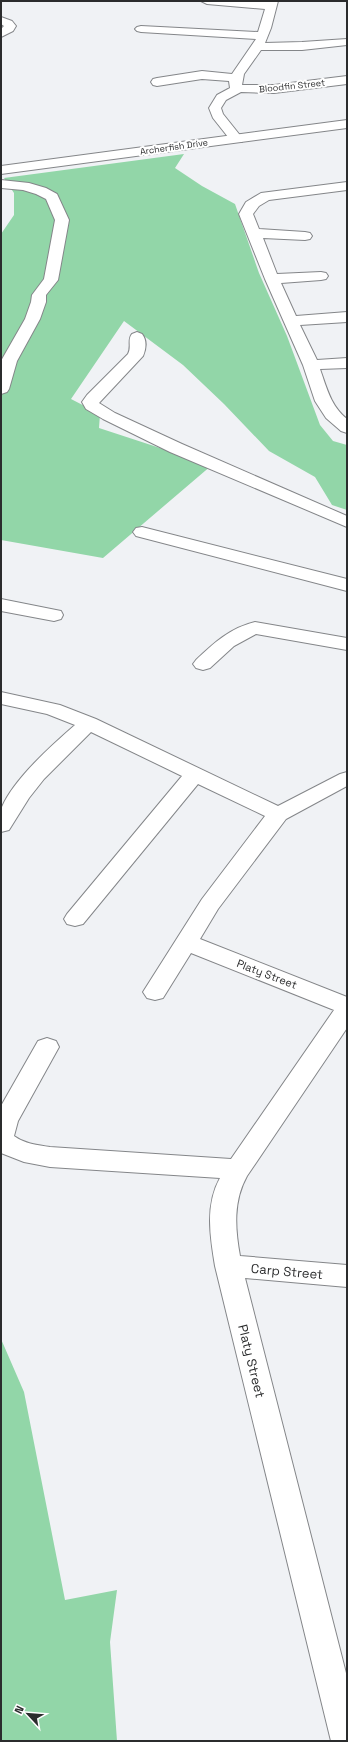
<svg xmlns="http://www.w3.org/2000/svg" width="348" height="1742" viewBox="0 0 348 1742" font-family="'Space Grotesk',sans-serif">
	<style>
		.green { fill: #92d6a8 }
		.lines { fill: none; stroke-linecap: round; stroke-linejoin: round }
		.street-casing { stroke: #848689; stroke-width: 2 }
		.secondary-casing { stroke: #848689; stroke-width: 2 }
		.street { fill: #fff; fill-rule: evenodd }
		.secondary { fill: #fff; fill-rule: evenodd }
		.labels { text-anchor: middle; stroke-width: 4; stroke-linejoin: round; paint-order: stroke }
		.far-street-label { font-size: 9px; fill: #2b2c2d; stroke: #fff }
		.street-label { font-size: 11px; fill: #2b2c2d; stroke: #fff }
		.near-street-label { font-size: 13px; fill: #2b2c2d; stroke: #fff }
	</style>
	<rect width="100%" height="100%" fill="#f0f2f5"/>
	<path class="green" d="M184,154L175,168L202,186L235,204L259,273L287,336L320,425L333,441L347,445V510L332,505L315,477L269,451L224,404L183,365L124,321L71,399L100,414L99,428L212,465L103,558L1,540V234L14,215V193L4,178Z
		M1,1339L24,1392L65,1600L117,1590L110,1642L117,1741H1Z"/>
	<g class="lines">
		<defs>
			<path id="street" d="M201,1L266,2V1H278L271,28L265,43L302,42L347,39V45L302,50H261L244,74L242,85H274L347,76V84L274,93L241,92L226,100L221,108L223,114L243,139L242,142H232L213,118L209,108L217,95L230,88L229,81L202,79L157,86L153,85L151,82L153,79L157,78L202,71L232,74L256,39L141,32L137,31L135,29L137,27L141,26L258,32L265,9L207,4Z
				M1,17L12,21L16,26L13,31L1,37V29L4,26L1,24Z
				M1,180L29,183L46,188L57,194L69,220L58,280L46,295V302L40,319L17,361L9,389L7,392L1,394V361L25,319L31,302L32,295L44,279L55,220L46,199L36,194L23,190L1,188Z
				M347,182V190L269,200L259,206L253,214L259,229L305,232L310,233L312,236L310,239L305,240L263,238L277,274L321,272L326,273L328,276L326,279L321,280L281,283L296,316L347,312V322L300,325L317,360L347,358V368L320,369C327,389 331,406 347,419V433L341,431L326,418L315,401L303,365L265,279L239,214L246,202L261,193Z
				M137,332L142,334C147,340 146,349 143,356L99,403L115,413L182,444L347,516V527L170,452L103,419L86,409L82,402L87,395L128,354C132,347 127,340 132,334Z
				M142,527L347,579V591L136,536L133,532L136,528Z
				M1,599L61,611L63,615L61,619L54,621L1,611Z
				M255,622L347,638V650L256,634L234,646L210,668L203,670L196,668L193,664L196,660C214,643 230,628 255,622Z
				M1,692L60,705L96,719L278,806L340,774L347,772V786L286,819L218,909L200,939L347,997V1028L247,1176C233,1201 235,1229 240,1256L347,1265V1287L245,1278L347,1677V1741H331L215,1266C210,1236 205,1205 220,1178L50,1167L24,1162L1,1153V1106L38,1041L47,1038L56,1041L59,1047L18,1121L14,1136C25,1144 37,1145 50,1147L231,1159L334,1010L191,953L163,998L155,1000L147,998L143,992L202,899L265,816L198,784L83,924L75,926L67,924L64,919L67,914L182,776L91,732L44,779L29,798L9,830L1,832C1,825 0,814 2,807C14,779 52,745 75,725L47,714L1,704Z"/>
			<path id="secondary" d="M347,120V128L1,174V166Z"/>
		</defs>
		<use href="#street" class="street-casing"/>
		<use href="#secondary" class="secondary-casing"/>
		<use href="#street" class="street"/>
		<use href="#secondary" class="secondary"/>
	</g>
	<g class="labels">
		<g class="far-street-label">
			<text transform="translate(292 86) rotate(-6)" y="3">Bloodfin Street</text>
			<text transform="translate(174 147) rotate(-8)" y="3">Archerfish Drive</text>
		</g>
		<g class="street-label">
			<text transform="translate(267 974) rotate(21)" y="4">Platy Street</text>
		</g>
		<g class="near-street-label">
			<text transform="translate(287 1271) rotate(5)" y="5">Carp Street</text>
			<text transform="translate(252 1361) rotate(76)" y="5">Platy Street</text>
		</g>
	</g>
	<rect width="348" height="1742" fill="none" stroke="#2b2c2d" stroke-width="4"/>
	<g transform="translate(28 1714) rotate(296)" stroke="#ffffff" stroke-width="3" paint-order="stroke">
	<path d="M0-3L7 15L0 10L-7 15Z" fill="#2b2c2d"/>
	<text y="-6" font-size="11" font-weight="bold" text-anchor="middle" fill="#2b2c2d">N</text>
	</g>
</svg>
